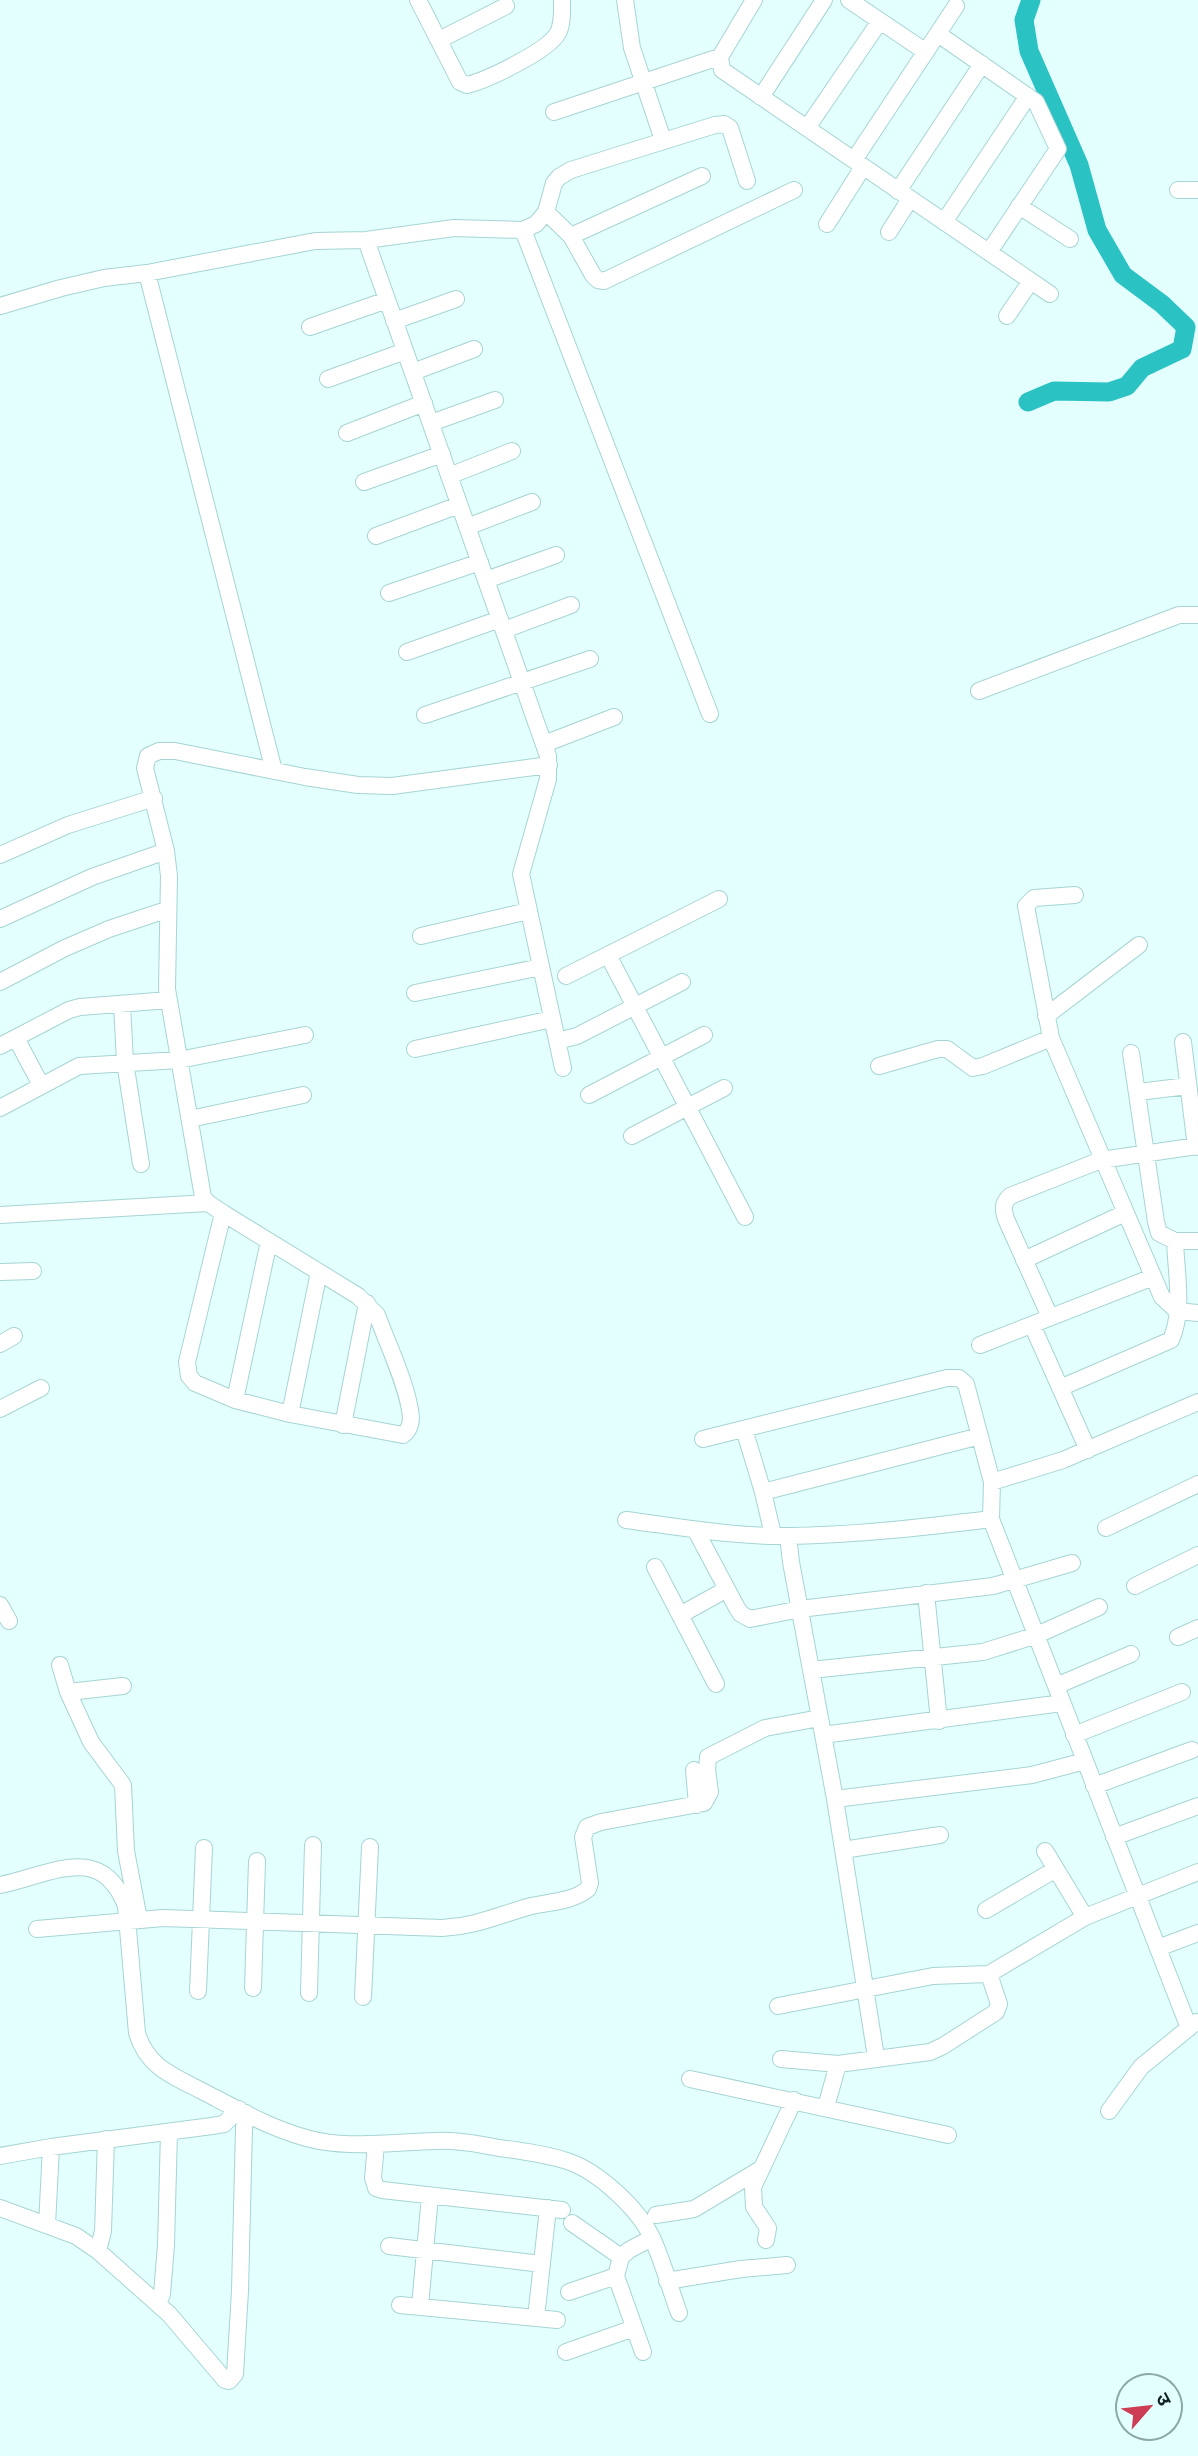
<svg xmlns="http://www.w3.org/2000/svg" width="1198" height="2456" viewBox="0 0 1198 2456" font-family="Arial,'Noto Sans Devanagari',sans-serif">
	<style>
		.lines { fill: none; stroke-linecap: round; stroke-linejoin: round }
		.river { stroke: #2bc2c4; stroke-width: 19 }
		.minor-casing { stroke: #a7d4d4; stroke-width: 18 }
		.minor { stroke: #fff; stroke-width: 16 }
	</style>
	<rect width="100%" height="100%" fill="#e3fffe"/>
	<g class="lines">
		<path class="river" d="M1028,402L1054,391L1109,392L1127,386L1142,368L1182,349L1186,327L1162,304L1123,275L1097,230L1079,165L1029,51L1024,20L1031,0"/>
		<defs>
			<path id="minor" d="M418,0L460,82L467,85C487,80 548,51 558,33C563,23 562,10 562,0
				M625,0L632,48L663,140
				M754,0L720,57L722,70L1050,294
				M849,0L926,52
				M938,34L1036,102L1058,149L989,252
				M439,40L506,6
				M761,97L824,0
				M554,112L713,59
				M807,128L880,21
				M854,160L956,6
				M1178,190H1198
				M898,191L982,64
				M1019,206L1070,239
				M546,212L571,236L593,275L598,280L604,281L794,190
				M944,222L1028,96
				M827,224L863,167
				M523,230L710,714
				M889,232L910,199
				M571,236L702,176
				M366,240L548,756V779L521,874L563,1068
				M147,273L274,771
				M0,306L61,288L104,278L147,273L315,241L366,240L454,228L523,230L536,224L546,212L554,183L559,177L571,170L715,125L724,124L730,128L747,181
				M1007,316L1031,281
				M394,321L456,299
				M310,327L387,300
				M413,372L474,349
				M328,379L405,351
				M431,423L495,400
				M347,433L424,403
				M449,476L512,451
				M364,482L442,454
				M467,527L532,502
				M376,536L459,505
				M486,580L556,555
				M389,593L480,562
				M504,630L571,605
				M407,652L500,619
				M979,691L1179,615H1198
				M425,715L590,659
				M544,744L614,717
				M0,855L68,825L154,798
				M1075,895L1034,898L1026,906L1051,1038L1162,1297L1177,1311L1198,1313
				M0,919L92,877L166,851
				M421,936L528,911
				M608,955L745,1217
				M566,976L719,899
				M0,982L65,948L109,929L166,910
				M415,993L541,967
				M122,1004L125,1062L141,1164
				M1046,1016L1139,945
				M16,1038L41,1085
				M557,1041L577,1036L682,982
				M1183,1042L1196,1147
				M0,1046L69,1010L80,1007L169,1000
				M415,1049L552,1019
				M1131,1053L1156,1222L1159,1233L1175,1241H1198
				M879,1066L938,1049H947L973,1068L983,1066L1051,1038
				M1138,1092L1188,1086
				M589,1095L704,1035
				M0,1108L79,1066L179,1060L305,1035
				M190,1119L303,1095
				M632,1136L724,1088
				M223,1213L187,1362L189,1376L195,1383L235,1400L290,1414L403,1435C411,1429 412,1419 410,1410C406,1383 387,1342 377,1315L358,1296L223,1213L208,1203L203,1197L167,989L169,876L166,851L145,768L148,756L159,751H175L305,777L358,785L392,786L549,765
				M0,1215L208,1203
				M1024,1260L1125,1213
				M0,1272L33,1271
				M1050,1317L1006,1219C1003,1209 1002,1204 1010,1196L1101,1160L1198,1146
				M1032,1325L1088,1450
				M0,1344L14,1336
				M980,1345L1153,1277
				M1060,1388L1171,1340C1184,1311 1176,1272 1175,1241
				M235,1400L269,1241
				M0,1409L41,1388
				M290,1414L319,1272
				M343,1425L367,1303
				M744,1429L763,1492L773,1535
				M703,1439L947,1378H959L966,1384L992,1482L991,1519L1189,2028
				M992,1482L1063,1460L1198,1402
				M763,1492L980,1436
				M626,1520C680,1527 734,1537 790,1536C857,1535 925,1527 991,1519
				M1106,1528L1198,1484
				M696,1531L737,1608L741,1614L750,1619L800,1609L993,1586L1072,1563
				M788,1536L791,1562L835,1799L876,2057
				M655,1567L716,1684
				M1135,1586L1198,1555
				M926,1593L939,1721
				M0,1605L9,1621
				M680,1615L727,1589
				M1178,1637L1198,1628
				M60,1665L68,1692L91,1742L123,1785L126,1851L139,1919
				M811,1670L983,1652L1037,1635L1099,1607
				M1056,1686L1131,1654
				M68,1692L123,1686
				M823,1735L1062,1703
				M1074,1735L1182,1692
				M694,1770L697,1805
				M1094,1786L1192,1750
				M835,1799L1032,1775L1085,1761
				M1114,1837L1198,1806
				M843,1850L940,1835
				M1045,1851L1085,1917
				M0,1885C50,1875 101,1841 126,1906L137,2033C147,2067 173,2076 202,2091C239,2110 278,2133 319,2141C358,2148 397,2142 436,2141C457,2140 478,2144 499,2148C522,2151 545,2154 567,2161C598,2171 639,2209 652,2238C663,2261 670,2289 679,2313
				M986,1910L1056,1869
				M37,1929L163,1918L442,1928C477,1926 499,1915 531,1906C550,1902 574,1901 588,1889L590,1883L583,1837L587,1827L601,1822L704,1803L710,1792L707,1769L708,1757L765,1728L820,1718
				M1158,1948L1198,1933
				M253,1988L257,1861
				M198,1991L204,1848
				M309,1993L313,1845
				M363,1997L370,1847
				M778,2006L933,1976L989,1974L1085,1917L1198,1872
				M781,2059L838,2064L930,2052L943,2046L996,2012L999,2004L989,1974
				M690,2079L948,2135
				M826,2107L838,2064
				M1109,2111L1141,2067L1196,2022
				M376,2144L373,2178L376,2188L382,2190L562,2210
				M0,2156L51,2147L212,2126L224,2124L239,2109
				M0,2208L76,2236L98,2251L169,2314L225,2380L229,2381L235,2374L240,2291L244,2128L246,2113
				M656,2215L694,2209L759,2170
				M572,2223L621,2257
				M47,2225L51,2147
				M766,2240L768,2228L754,2207L753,2187L794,2100
				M389,2246L542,2264
				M98,2251L103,2231L106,2139
				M667,2281L741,2269L787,2265
				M569,2292L616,2276
				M158,2304L162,2294L166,2245L169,2132
				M400,2305L557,2320
				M420,2306L430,2196
				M536,2318L548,2208
				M566,2352L634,2328
				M643,2352L616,2276L621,2257L629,2250L652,2238"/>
		</defs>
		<use href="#minor" class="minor-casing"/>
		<use href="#minor" class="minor"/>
	</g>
	<g transform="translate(1149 2407) rotate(62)"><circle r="33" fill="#e3fffe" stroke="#90a7a7" stroke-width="2"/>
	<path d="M0-5L12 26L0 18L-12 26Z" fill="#cd3d54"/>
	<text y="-10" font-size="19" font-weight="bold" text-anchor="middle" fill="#132424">उ</text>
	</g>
</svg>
